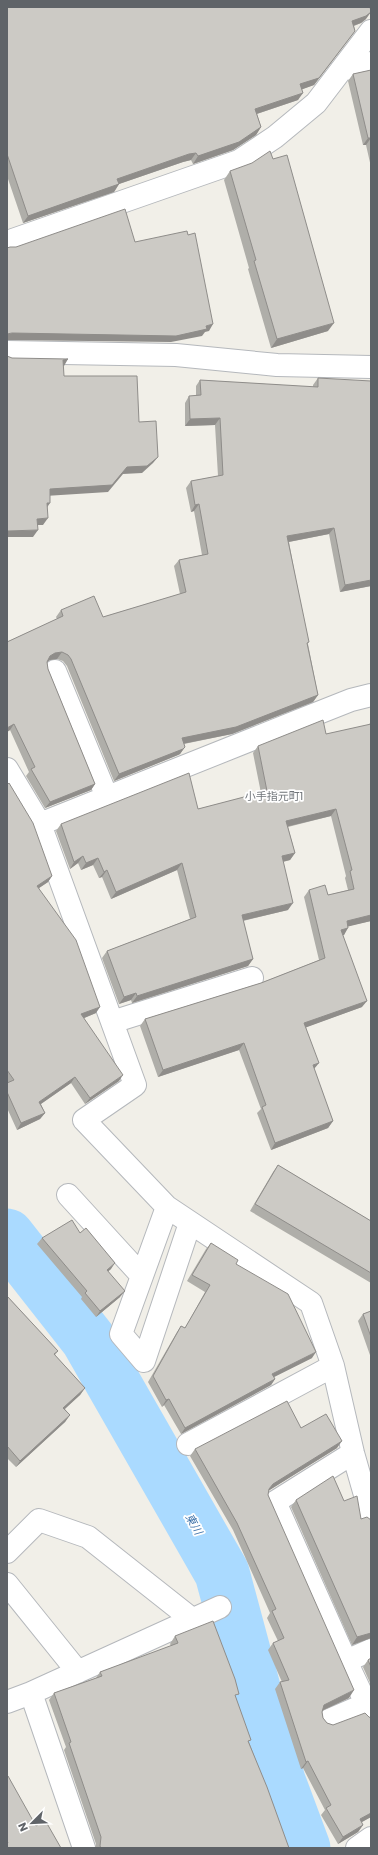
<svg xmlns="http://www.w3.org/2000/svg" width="378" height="1855" viewBox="0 0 378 1855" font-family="Poppins,'Noto Sans JP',sans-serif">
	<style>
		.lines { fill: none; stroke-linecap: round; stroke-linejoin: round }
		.river { stroke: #aadaff; stroke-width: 55 }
		.minor-casing { stroke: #b5b8bc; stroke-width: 24 }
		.minor { stroke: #fff; stroke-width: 22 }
		.wall { fill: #afaea9 }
		.shaded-wall { fill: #8f8d8a }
		.building { fill: #cccac5; stroke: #8f8d8a }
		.labels { text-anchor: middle; stroke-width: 3.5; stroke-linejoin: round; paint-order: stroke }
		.neighbourhood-label { font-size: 11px; fill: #70757a; stroke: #fff }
		.water-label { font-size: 11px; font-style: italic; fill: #4174aa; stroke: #fff }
	</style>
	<rect width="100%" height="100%" fill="#f1efe8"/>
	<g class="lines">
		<path class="river" d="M7,1236L88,1339L222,1573L278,1781L303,1848"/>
		<defs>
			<path id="minor" d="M341,70L371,63
				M7,242L239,161L275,137L316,103L371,31
				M7,352L176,355L277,365L371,367
				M55,671L107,797
				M7,769L40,824L303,719L351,700L371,695
				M40,824L135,1085L84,1120L167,1207L311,1303L333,1366L353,1453L371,1516
				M112,1022L252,978
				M68,1195L142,1276
				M167,1207L121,1334L144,1361L190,1223
				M188,1444L333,1366
				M7,1552L39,1520L88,1537L193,1620
				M7,1584L78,1672
				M371,1650L346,1661L371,1714
				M346,1661L275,1502L353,1453
				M31,1693L220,1607
				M7,1702L31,1693L84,1848
				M329,1720L366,1704
				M357,1848L371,1838"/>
		</defs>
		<use href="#minor" class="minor-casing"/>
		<use href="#minor" class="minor"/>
	</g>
	<path class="wall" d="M7,7L366,19L361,23L354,26L355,31L314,85L302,89L298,100L257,114L261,127L256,135L233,150L193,164L191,160L183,162L119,184L114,192L23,223L7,176Z
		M371,70V167L366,145H363L348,81L353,74Z
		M230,171L328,331L271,348L248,269L249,268L224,180Z
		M318,378L371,586L340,592L329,534L289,542L308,644L318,695L313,702L232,734L184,744L185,747L180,754L178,755L114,781L67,666L63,661L57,659L50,660L47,662L48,669L95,784L91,790L45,808L26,776L29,772L10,730L7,732V642L57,619L56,617L61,610L103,617L180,594L174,566L179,560L202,555L194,511L191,512L186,488L191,481L218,476L215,425L185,426V403L189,396H196V386L200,380L313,387V385Z
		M371,706V714L370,708Z
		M371,721V921L348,926L344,935H343L362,1007L306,1027L314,1069L333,1121L328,1128L271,1150L257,1113L261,1109L239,1050L158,1077L140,1026L145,1019L261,983L319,960L304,897L309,890L328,895L348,890L345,878L346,876L331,816L288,827L295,853L290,860L283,862L288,910L243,921L253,959L248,966L132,1003L131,1000L119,1004L102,958L107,951L190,919L177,870L111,899L102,877L99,878L93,865L81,870L78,863L70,869L56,831L61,824L198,809L261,793L253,753L258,746L326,734L369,725Z
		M7,785L52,876L48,882L39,888L96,1013L84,1018L119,1081L85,1104L71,1083L41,1104L45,1113L40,1119L17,1130L7,1108Z
		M278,1165L371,1221V1283L250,1211L273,1172Z
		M80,1233L111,1269L108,1271L120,1297L96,1317L81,1299L82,1297L37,1244L42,1238Z
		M211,1243L236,1264L312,1358L274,1377L275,1379L271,1385L181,1434L164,1405L162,1407L148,1382L177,1332L181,1326L185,1328L205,1292L187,1281L206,1249Z
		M7,1296L58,1351L55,1355L85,1388L80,1395L65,1409L70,1415L65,1422L16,1467L7,1458Z
		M371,1311V1358L358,1321L363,1314Z
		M301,1428L337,1448L268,1491V1495L349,1698L322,1711L323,1718L327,1723L333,1725L369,1717L371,1718V1817L361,1822L363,1825L358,1832L338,1844L321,1815L325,1810L303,1768L301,1769L275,1689L280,1682H282L268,1650L273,1643L278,1641L267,1618L270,1613L233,1530L190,1456L195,1449Z
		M296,1500L344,1501L361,1519L371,1638L352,1645L291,1507Z
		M175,1636L236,1698L249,1742L289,1848H95L96,1844L64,1750L66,1747L49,1700L54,1693L96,1678L100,1672L171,1646L170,1644Z
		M371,1658V1685L363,1667L368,1660Z"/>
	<path class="shaded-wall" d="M371,12L366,19L361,23L347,28L352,21Z
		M355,31L314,85L295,92L300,84Z
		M303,93L298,100L250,116L255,109Z
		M261,127L256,135L233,150L193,164L198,156Z
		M368,138H371L366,145H363Z
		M196,153L191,160L183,162L119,184L114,192L23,223L28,216L117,179L189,154Z
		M334,323L328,331L271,348L277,339Z
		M213,324L209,331L205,332L202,336L171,342L7,340V334L12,333L206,326Z
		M68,359L64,366L58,367L63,360Z
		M220,418L215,425L185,426L190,419Z
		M158,457L153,463L142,473L123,474L108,492L45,496L50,489Z
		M47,503H50L46,509Z
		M199,504L194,511L191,512L195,505Z
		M48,518L43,525H32L37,519Z
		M334,528L329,534L283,543L287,536Z
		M38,530L33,537H7V531Z
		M371,580V586L340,592L345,585Z
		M62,652L57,659L50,660L45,663L50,656L55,653Z
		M318,695L313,702L232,734L177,745L182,738Z
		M14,724L10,730L7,732V728Z
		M185,747L180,754L178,755L114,781L119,774Z
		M95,784L91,790L45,808L50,802Z
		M336,809L331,816L281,828L286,821Z
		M295,853L290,860L277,863L282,856Z
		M83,856L78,863L70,869L74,862Z
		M98,858L93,865L81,870L86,863Z
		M182,863L177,870L111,899L116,892Z
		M107,870L102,877L99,878L104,872Z
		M52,876L48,882L33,892L37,886Z
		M293,903L288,910L237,922L242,915Z
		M371,915V921L342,928L347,921Z
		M348,928L344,935L336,937L341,930Z
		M253,959L248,966L132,1003L137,996Z
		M136,993L131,1000L119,1004L124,997Z
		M367,1001L362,1007L299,1030L304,1023Z
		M100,1007L96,1013L77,1021L81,1014Z
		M244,1043L239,1050L158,1077L163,1070Z
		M319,1063L314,1069L313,1065Z
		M123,1075L119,1081L85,1104L90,1098Z
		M75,1077L71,1083L35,1108L39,1102Z
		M45,1113L40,1119L17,1130L21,1123Z
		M333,1121L328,1128L271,1150L275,1143Z
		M115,1263L111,1269L103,1276L107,1270Z
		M125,1291L120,1297L96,1317L100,1311Z
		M316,1352L312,1358L268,1380L272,1374Z
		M275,1379L271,1385L181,1434L185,1428Z
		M85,1388L80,1395L59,1414L63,1408Z
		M169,1399L164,1405L162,1407L166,1400Z
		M70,1415L65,1422L16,1467L20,1461Z
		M342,1441L337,1448L268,1491L269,1489L273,1484Z
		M371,1633V1638L352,1645L357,1637Z
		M354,1690L349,1698L319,1712L324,1705Z
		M308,1761L303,1768L301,1769L306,1762Z
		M371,1813V1817L355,1826L360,1819Z
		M363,1825L358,1832L338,1844L343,1837Z"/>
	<path class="building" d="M7,7H370L371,12L366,16L352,21L355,31L319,78L300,84L303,93L255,109L261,127L239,142L198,156L196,153L189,154L117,179L119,184L28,216L7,154Z
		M371,70V138H368L353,74Z
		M270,151L273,159L287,155L334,323L277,339L254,261L256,260L230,171L252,163Z
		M125,209L135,242L187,231L188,235L195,233L213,324L206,326L207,329L176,336L12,333L7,334V248L10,247H16Z
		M7,356L12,358L68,359L63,360L64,376H137L139,422L156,421L158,457L147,466L127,467L112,485L50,489V503H47L48,518L37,519L38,530L7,531Z
		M318,378L371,381V580L345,585L334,528L287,536L309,642L307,643L318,695L236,727L182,738L185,747L183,749L119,774L71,659L68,655L62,652L55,653L50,656L47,662L48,669L95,784L50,802L31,769L35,767L14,724L7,728V642L63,616L61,610L94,596L103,617L186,592L179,560L208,554L199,504L195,505L191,481L223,475L220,418L190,419L189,396L201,395L200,380L318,387Z
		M323,720L326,734L371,724V915L347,921L348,928L341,930L367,1001L304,1023L319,1063L313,1065L333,1121L275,1143L262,1107L266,1105L244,1043L163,1070L145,1019L261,983L325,958L309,890L325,885L328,895L354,889L350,871L352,870L336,809L286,821L295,853L282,856L293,903L242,915L253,959L137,996L136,993L124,997L107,951L196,917L182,863L116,892L107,870L104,872L98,858L86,863L83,856L74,862L61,824L189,773L198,809L267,791L258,746Z
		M9,783L33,823L52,876L37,886L76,940L100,1007L81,1014L123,1075L90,1098L75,1077L39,1102L45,1113L21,1123L7,1092V1083L14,1080L7,1070V785Z
		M278,1165L371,1221V1273L255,1204Z
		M72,1220L80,1233L86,1228L115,1263L107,1270L125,1291L100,1311L85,1293L87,1291L42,1238Z
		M211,1243L238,1260L236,1264L288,1294L316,1352L272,1374L275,1379L185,1428L169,1399L166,1400L153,1376L181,1326L185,1328L210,1285L192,1275Z
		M7,1296L58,1351L54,1354L85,1388L63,1408L70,1415L20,1461L7,1446Z
		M371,1311V1337L363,1314Z
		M287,1401L301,1428L326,1414L342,1441L273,1484L269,1489L268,1495L354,1690L324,1705L322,1712L323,1718L327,1723L333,1725L365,1713L369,1717L371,1718V1813L360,1819L363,1825L343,1837L326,1808L331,1805L308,1761L306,1762L280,1682L289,1680L273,1643L284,1638L272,1611L276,1609L237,1523L195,1449Z
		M333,1476L344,1501L357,1496L361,1519L367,1517L371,1520V1633L357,1637L296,1500Z
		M213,1621L235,1679L239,1694L235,1695L251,1740L248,1741L267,1787L289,1848H101L100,1846L101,1837L69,1743L71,1742L54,1693L102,1676L100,1672L178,1643L175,1636Z
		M371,1658V1667L368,1660Z
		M8,1776L36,1826L45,1820L61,1848H7V1843H8L7,1841V1777Z"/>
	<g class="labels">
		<g class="neighbourhood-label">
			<text x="274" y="800">小手指元町1</text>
		</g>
		<g class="water-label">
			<text transform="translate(194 1524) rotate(60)" y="4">東川</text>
		</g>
	</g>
	<rect width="378" height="1855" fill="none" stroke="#5f6368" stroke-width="16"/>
	<g transform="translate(32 1823) rotate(246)" stroke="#ffffff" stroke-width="3" paint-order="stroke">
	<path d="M0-3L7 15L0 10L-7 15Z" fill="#5f6368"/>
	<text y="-6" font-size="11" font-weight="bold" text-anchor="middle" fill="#5f6368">N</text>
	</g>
</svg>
